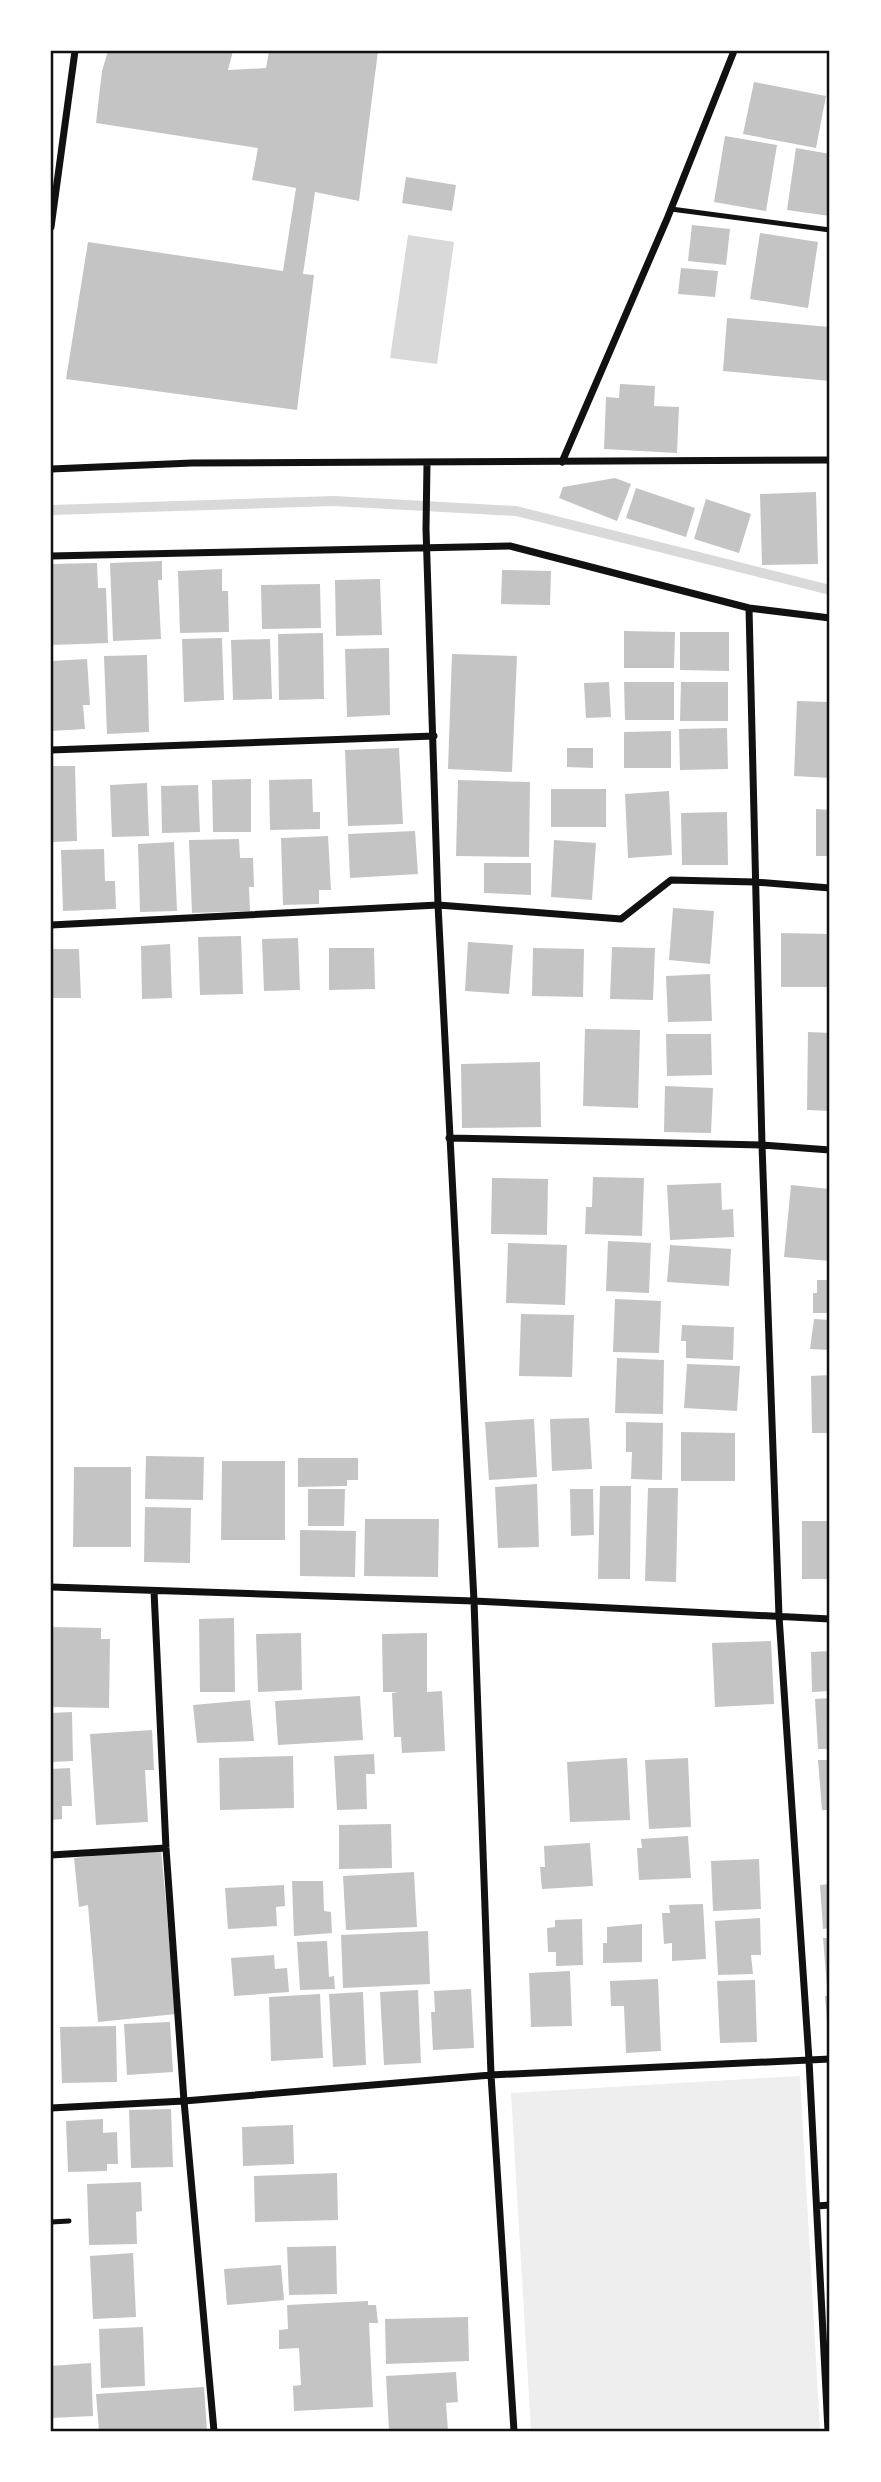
<svg xmlns="http://www.w3.org/2000/svg" width="881" height="2482" viewBox="0 0 881 2482" font-family="'DejaVu Sans',sans-serif">
	<style>
		.green { fill: #eee }
		.water { fill: #d9d9d9 }
		.lines { fill: none; stroke-linecap: round; stroke-linejoin: round }
		.stream { stroke: #d9d9d9; stroke-width: 10 }
		.building { fill: #c4c4c4 }
		.service { stroke: #111; stroke-width: 5 }
		.minor { stroke: #111; stroke-width: 7 }
		.neatline { fill: none; stroke: #111; stroke-width: 2.5 }
	</style>
	<rect width="100%" height="100%" fill="#fff"/>
	<path class="green" d="M800,2076L820,2431H531L511,2093Z"/>
	<path class="water" d="M408,235L454,242L437,364L390,358Z"/>
	<g class="lines">
		<path class="stream" d="M51,510L334,501L516,511L830,590"/>
	</g>
	<path class="building" d="M108,51H233L228,70L266,68L269,51H378L359,201L315,192L303,274L314,275L297,410L66,379L88,242L283,271L296,188L252,180L258,148L96,123L102,71Z
		M754,82L826,96L816,148L743,134Z
		M725,136L777,145L766,211L714,202Z
		M796,148L830,154V216L787,210Z
		M406,177L456,185L452,211L402,203Z
		M692,225L730,229L726,265L688,261Z
		M760,233L818,242L808,308L750,299Z
		M681,268L718,271L715,297L678,294Z
		M727,318L830,327V381L723,371Z
		M620,384L655,386L654,406L679,407L677,453L604,449L606,397L619,398Z
		M615,478L631,484L617,521L559,498L563,487Z
		M636,488L695,508L686,537L626,518Z
		M816,492L818,564L762,565L760,494Z
		M706,499L751,514L739,553L694,539Z
		M162,561V580H158L161,639L113,641L110,563Z
		M97,563L98,588H106L108,643L51,645V564Z
		M222,569V591H228L229,632L180,633L178,571Z
		M502,570L551,571L550,605L501,604Z
		M380,579L382,635L336,636L335,580Z
		M320,584L321,628L262,629L261,585Z
		M624,631L675,632L674,668H624Z
		M680,632H729V671L680,670Z
		M323,633L324,699L279,700L278,634Z
		M222,638L224,700L184,702L182,639Z
		M270,639L272,699L233,700L231,640Z
		M389,648L390,715L347,717L345,649Z
		M452,654L517,656L512,772L448,769Z
		M147,655L149,732L107,734L104,656Z
		M87,659L90,705H83L85,729L51,731V661Z
		M609,682L611,717L586,718L584,683Z
		M624,682H674V720H625Z
		M681,682H728V721H680Z
		M797,701L830,702V778L794,776Z
		M727,728L728,769L680,770L679,729Z
		M671,731V768H624V732Z
		M399,748L403,824L348,826L345,750Z
		M567,748H593V768L567,767Z
		M51,766H75L77,841L51,842Z
		M251,779V832H213L212,780Z
		M312,779L313,812H320V829L270,830L269,780Z
		M458,780L530,782L529,857L456,856Z
		M147,783L149,836L112,837L110,785Z
		M198,785L200,832L162,833L161,786Z
		M551,789H606V827H551Z
		M669,791L672,855L628,858L625,794Z
		M816,809L830,810V856H816Z
		M727,812L728,865H682L681,813Z
		M415,831L418,874L350,878L348,834Z
		M328,836L331,890H319V904L283,905L281,838Z
		M239,839L240,858H253L254,887H249L250,911L192,913L189,840Z
		M554,840L596,843L592,900L551,897Z
		M174,842L177,911L140,912L138,844Z
		M104,849L105,881H115L116,909L63,911L61,850Z
		M484,863H531V895L484,893Z
		M673,908L714,911L710,964L669,960Z
		M781,933L830,934V987H781Z
		M241,936L243,994L200,995L198,937Z
		M298,938L300,990L264,991L262,939Z
		M468,942L513,945L509,994L465,991Z
		M170,944L172,998L142,999L141,946Z
		M612,947L655,948L653,1000L610,999Z
		M329,948H374L375,989L329,990Z
		M533,948L584,949L583,997L532,996Z
		M51,949H79L81,998H51Z
		M710,974L712,1021L668,1022L666,976Z
		M585,1029L640,1030L638,1108L583,1106Z
		M808,1032L830,1033V1111L807,1110Z
		M666,1034H711L712,1075L667,1076Z
		M540,1062L541,1127L462,1128L461,1064Z
		M665,1086L713,1088L711,1133L664,1132Z
		M593,1177L644,1178L642,1236L585,1234L586,1207H592Z
		M492,1178L548,1179L547,1235L491,1234Z
		M721,1183L722,1210L733,1209L734,1237L670,1240L667,1185Z
		M791,1185L830,1189V1261L784,1257Z
		M608,1241L651,1243L649,1293L606,1291Z
		M508,1243L567,1245L565,1305L506,1303Z
		M670,1245L731,1249L729,1286L667,1282Z
		M817,1280H830V1313H813V1293H817Z
		M615,1299L661,1301L659,1353L613,1352Z
		M521,1314L574,1315L572,1377L519,1376Z
		M814,1319L830,1320V1350L810,1349Z
		M682,1325L734,1327L733,1360L686,1358V1341H681Z
		M617,1358L664,1360L663,1414L615,1413Z
		M687,1364L740,1366L737,1411L684,1408Z
		M830,1375V1433H812L811,1376Z
		M589,1418L592,1469L552,1471L550,1419Z
		M534,1419L537,1477L489,1480L485,1422Z
		M626,1422L663,1423L662,1480L631,1479L632,1452H626Z
		M681,1432L735,1433V1481H681Z
		M146,1456L204,1457L203,1500L145,1499Z
		M298,1458H358V1480H347V1486L298,1487Z
		M222,1461H285V1540H221Z
		M74,1467H131V1547H73Z
		M537,1484L539,1547L498,1548L495,1487Z
		M600,1486H631L630,1579H598Z
		M648,1488H678L676,1582L645,1581Z
		M308,1489H345L344,1526H308Z
		M570,1489H593L594,1535L571,1536Z
		M145,1507L191,1508L190,1563L144,1562Z
		M365,1519H439L438,1577L364,1576Z
		M802,1521H830V1579H802Z
		M300,1530L356,1531L355,1577L300,1576Z
		M234,1618L235,1692H200L199,1619Z
		M51,1627L101,1628V1639H110L109,1708L51,1707Z
		M301,1633L302,1690L258,1692L256,1634Z
		M427,1633V1692L442,1691L445,1751L402,1753L401,1737H394L392,1693L399,1692H383L382,1634Z
		M771,1641L774,1704L715,1707L712,1643Z
		M830,1651V1691L812,1692L811,1652Z
		M360,1696L363,1740L278,1745L275,1701Z
		M830,1698V1749H818L815,1699Z
		M250,1700L254,1741L197,1743L193,1705Z
		M72,1712L73,1761L51,1762V1713Z
		M152,1730L154,1770H145L148,1822L96,1825L90,1734Z
		M374,1754L375,1774H366L367,1809L337,1810L334,1756Z
		M293,1756L294,1808L220,1810L219,1758Z
		M627,1758L630,1820L570,1822L567,1762Z
		M688,1758L691,1827L649,1829L645,1760Z
		M818,1760H830V1810H822Z
		M70,1768L72,1806H62V1819L51,1820V1769Z
		M391,1824L392,1868L339,1869V1825Z
		M688,1836L691,1878L639,1880L637,1848H642L641,1839Z
		M590,1843L593,1886L542,1889L540,1867H545L544,1846Z
		M161,1849L176,2014L98,2022L88,1905L79,1907L74,1858Z
		M759,1859L761,1909L713,1911L711,1861Z
		M414,1872L417,1927L346,1930L343,1876Z
		M292,1881H323L324,1911L331,1912L332,1933L294,1936Z
		M830,1884V1928L823,1929L820,1885Z
		M284,1885L285,1906L276,1907L277,1926L228,1929L225,1888Z
		M703,1904L706,1959L672,1961V1943L664,1944L662,1913H670L669,1905Z
		M760,1918L761,1955H751L753,1974L718,1975L715,1921Z
		M582,1919L583,1965L556,1966V1952H548L547,1928L555,1927V1920Z
		M642,1924V1962L603,1963V1943H607V1927Z
		M428,1931L430,1984L343,1988L341,1935Z
		M823,1938H830V1987H827Z
		M327,1941L329,1977L334,1976L335,1989L300,1990L297,1942Z
		M274,1955L275,1969L287,1968L289,1992L234,1996L231,1958Z
		M570,1971L572,2026L531,2027L529,1973Z
		M658,1979L661,2051L626,2053L624,2006H611L610,1981Z
		M755,1980L757,2042L720,2043L717,1981Z
		M471,1989L474,2048L433,2050L431,2012H435L434,1991Z
		M418,1990L421,2063L384,2065L380,1992Z
		M363,1992L366,2065L333,2067L329,1994Z
		M320,1994L323,2058L271,2061L269,1997Z
		M825,1996H830V2033H828Z
		M170,2022L173,2072L127,2075L124,2024Z
		M116,2026L117,2082L62,2083L60,2027Z
		M171,2109L173,2167L131,2168L129,2110Z
		M103,2119V2133L117,2132L118,2164H107V2171L68,2172L66,2121Z
		M293,2125L294,2164L243,2166L242,2127Z
		M337,2173L338,2220L255,2222L254,2176Z
		M141,2182L142,2211L136,2212L137,2244L89,2245L87,2184Z
		M336,2246L337,2294L289,2295L287,2247Z
		M133,2253L136,2317L93,2319L90,2256Z
		M281,2265L284,2300L227,2305L224,2269Z
		M368,2301V2305H376L378,2323H369L373,2407L294,2411L293,2386L301,2385L299,2348L279,2349V2330L288,2329L287,2305Z
		M468,2317L469,2361L386,2364L385,2319Z
		M143,2327L145,2386L101,2388L99,2329Z
		M91,2363L93,2416L51,2418V2366Z
		M456,2372L458,2402L446,2403L448,2431H389L386,2376Z
		M204,2387L207,2431H99L96,2394Z"/>
	<g class="lines">
		<path class="service" d="M671,209L830,230
			M51,2222L69,2221"/>
		<path class="minor" d="M51,227L75,51
			M562,462L667,219L734,51
			M51,469L192,463L830,460
			M51,556L510,546L749,608L830,618
			M749,608L762,1145L779,1616L809,2060L828,2431
			M51,750L434,736
			M51,925L438,905L426,529L427,463
			M449,1138L762,1145L830,1150
			M51,1587L474,1601L830,1619
			M154,1591L166,1848L184,2101L214,2431
			M51,1855L166,1848
			M51,2108L184,2101L491,2075L830,2059
			M817,2206L830,2205
			M514,2431L491,2075L474,1601L438,905L621,919L671,880L755,882L830,888"/>
	</g>
	<rect width="881" height="2482" fill="none" stroke="#ffffff" stroke-width="105"/>
	<rect x="52" y="52" width="776" height="2378" class="neatline"/>
</svg>
